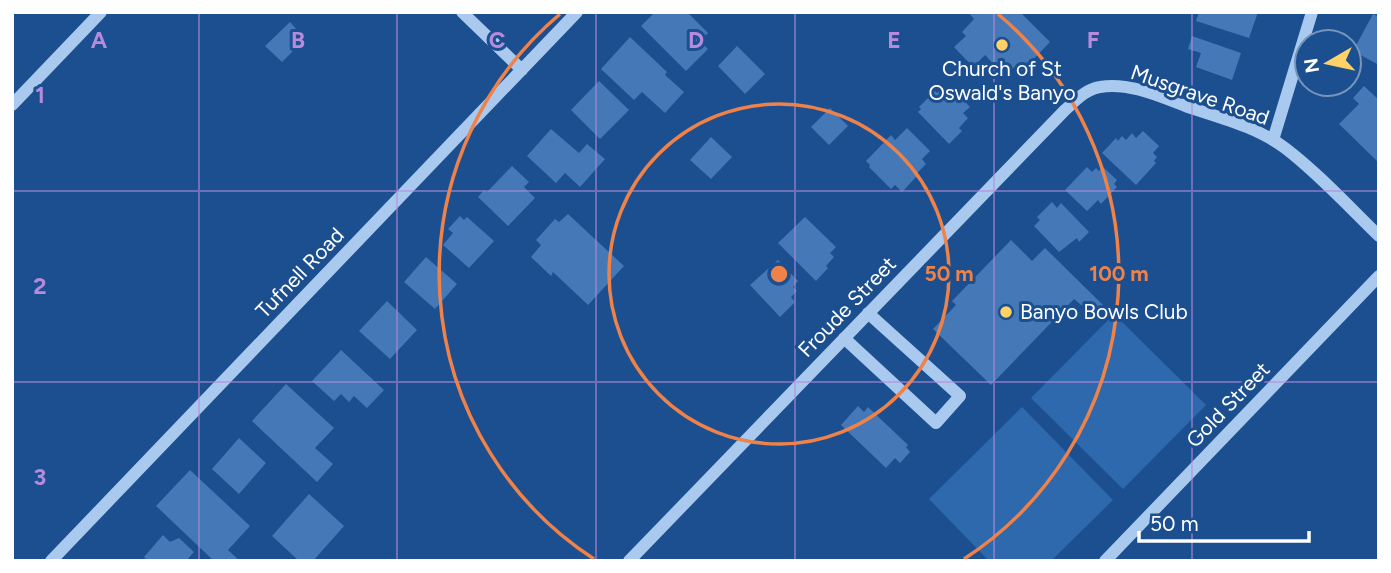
<svg xmlns="http://www.w3.org/2000/svg" width="1391" height="573" viewBox="0 0 1391 573" font-family="Figtree,sans-serif">
	<style>
		.green { fill: #2e69ad }
		.building { fill: #4478b7 }
		.lines { fill: none; stroke-linecap: round; stroke-linejoin: round }
		.minor { stroke: #a9c9ee; stroke-width: 12 }
		.grid { fill: none; stroke: #b68bdc; stroke-width: 2; stroke-opacity: 0.55 }
		.ring { fill: none; stroke: #ee8249; stroke-width: 3.5 }
		.poi-dot { fill: #ffd166; stroke: #1b4f8f; stroke-width: 2.5 }
		.labels { text-anchor: middle; stroke-width: 6; stroke-linejoin: round; paint-order: stroke }
		.poi-label { font-size: 21px; fill: #fff; stroke: #1b4f8f }
		.street-label { font-size: 21px; fill: #fff; stroke: #1b4f8f }
		.grid-label { font-size: 23px; text-anchor: middle; font-weight: bold; fill: #b68bdc; stroke: #1b4f8f; stroke-width: 6; stroke-linejoin: round; paint-order: stroke }
		.centre { fill: #ee8249; stroke: #1b4f8f; stroke-width: 3.5 }
		.ring-label { font-size: 21px; text-anchor: middle; font-weight: bold; fill: #ee8249; stroke: #1b4f8f; stroke-width: 6; stroke-linejoin: round; paint-order: stroke }
	</style>
	<rect width="100%" height="100%" fill="#1b4f8f"/>
	<path class="green" d="M1114,314L1206,405L1123,489L1031,398Z
		M1022,407L1113,500L1051,561H989L929,499Z"/>
	<path class="building" d="M655,12H687L708,33L700,41L708,49L686,71L641,26Z
		M968,12H1020L1050,42L1020,73L1014,67L1005,76L985,55L973,67L954,47L966,36L962,32L974,19Z
		M1199,12H1258L1249,38L1196,21Z
		M1373,14L1379,17V65L1353,51Z
		M290,22L305,39L282,62L265,46Z
		M1192,36L1241,53L1232,80L1196,67L1201,53L1188,49Z
		M630,37L667,72L665,75L684,92L665,113L642,92L634,100L601,69Z
		M737,46L765,74L745,94L718,66Z
		M599,81L629,110L600,139L571,110Z
		M1364,86L1379,100V163L1339,124L1359,104L1353,98Z
		M951,87L970,107L963,113L968,118L959,128L962,131L949,144L918,112L921,109L919,107L935,91L937,93L940,90L944,94Z
		M830,108L848,126L829,145L811,127Z
		M907,128L930,151L922,159L926,164L916,174L918,175L902,192L895,185L891,189L869,167L870,165L866,161L891,135L895,140Z
		M551,129L579,153L587,144L605,159L580,187L565,173L556,183L527,156Z
		M1143,131L1159,146L1153,153L1157,157L1154,161L1156,163L1136,185L1102,153L1116,138L1118,141L1122,136L1126,140L1132,133L1136,138Z
		M711,137L732,157L711,179L690,160Z
		M512,166L529,182L524,187L535,198L508,226L478,197L484,190L487,192Z
		M1087,167L1092,172L1096,168L1099,171L1103,167L1117,180L1114,184L1117,187L1101,204L1098,200L1087,211L1065,190Z
		M1052,202L1057,208L1061,203L1089,232L1079,242L1077,238L1059,252L1034,226L1040,220L1037,217Z
		M568,214L624,266L588,305L553,272L551,276L531,257L541,245L536,240L555,219L559,222Z
		M460,216L464,220L467,217L494,241L469,268L443,245L453,233L448,229Z
		M805,217L836,247L830,253L834,257L826,266L828,268L816,281L778,243Z
		M1011,240L1032,261L1045,248L1103,305L1093,315L1074,299L991,385L933,329L956,305L952,301Z
		M426,257L457,284L435,309L404,282Z
		M778,260L798,281L793,287L797,291L791,297L795,302L780,317L750,285Z
		M387,301L417,330L390,359L359,331Z
		M341,350L384,390L367,408L354,396L349,402L341,394L334,401L312,381Z
		M286,384L334,428L315,448L333,464L317,482L252,421Z
		M858,406L864,412L868,407L908,445L906,447L910,452L900,463L895,458L886,468L841,425Z
		M239,438L266,463L239,494L212,469Z
		M190,470L250,526L228,550L240,561H214L156,506Z
		M309,494L344,526L313,561H299L272,536Z
		M163,535L170,542L179,538L194,552L186,561H148L144,557Z"/>
	<g class="lines">
		<path class="minor" d="M462,12L522,70
			M12,105L101,12
			M1273,140L1312,12
			M844,338L936,423L960,396L868,313
			M51,561L577,12
			M629,561L1065,110C1076,100 1086,89 1100,87C1130,82 1161,97 1188,107C1221,118 1257,127 1285,148C1318,173 1349,207 1379,236
			M1105,561L1379,276"/>
	</g>
	<path class="grid" d="M199,12V561M397,12V561M596,12V561M795,12V561M994,12V561M1192,12V561M12,191H1379M12,382H1379"/>
	<g class="ring">
		<circle cx="779" cy="274" r="170"/>
		<path d="M594 559A340 340 0 0 1 560 14M998 14A340 340 0 0 1 964 559"/>
	</g>
	<g class="poi-dot">
		<circle cx="1002" cy="45" r="7"/>
		<circle cx="1006" cy="312" r="7"/>
	</g>
	<g class="labels">
		<g class="poi-label">
			<text x="1002" y="76">Church of St<tspan x="1002" dy="24">Oswald's Banyo</tspan></text>
			<text x="1020" y="319" text-anchor="start">Banyo Bowls Club</text>
		</g>
		<g class="street-label">
			<text transform="translate(1200 95) rotate(19)" y="7">Musgrave Road</text>
			<text transform="translate(300 273) rotate(-46)" y="7">Tufnell Road</text>
			<text transform="translate(847 307) rotate(-46)" y="7">Froude Street</text>
			<text transform="translate(1228 405) rotate(-46)" y="7">Gold Street</text>
		</g>
	</g>
	<g class="grid-label">
		<text x="99" y="48">A</text>
		<text x="298" y="48">B</text>
		<text x="497" y="48">C</text>
		<text x="696" y="48">D</text>
		<text x="894" y="48">E</text>
		<text x="1093" y="48">F</text>
		<text x="40" y="103">1</text>
		<text x="40" y="294">2</text>
		<text x="40" y="485">3</text>
	</g>
	<circle cx="779" cy="274" r="10" class="centre"/>
	<g class="ring-label">
		<text x="949" y="281">50 m</text>
		<text x="1119" y="281">100 m</text>
	</g>
	<rect width="1391" height="573" fill="none" stroke="#ffffff" stroke-width="28"/>
	<g transform="translate(1328 63) rotate(261)"><circle r="33" fill="#1b4f8f" stroke="#7695bc" stroke-width="2"/>
	<path d="M0-5L12 26L0 18L-12 26Z" fill="#ffd166"/>
	<text y="-10" font-size="19" font-weight="bold" text-anchor="middle" fill="#ffffff">N</text>
	</g>
	<path d="M1139 531v10h170v-10" fill="none" stroke="#ffffff" stroke-width="3.5"/>
	<text x="1150" y="531" font-size="21" fill="#ffffff" stroke="#1b4f8f" stroke-width="5" paint-order="stroke">50 m</text>
</svg>
